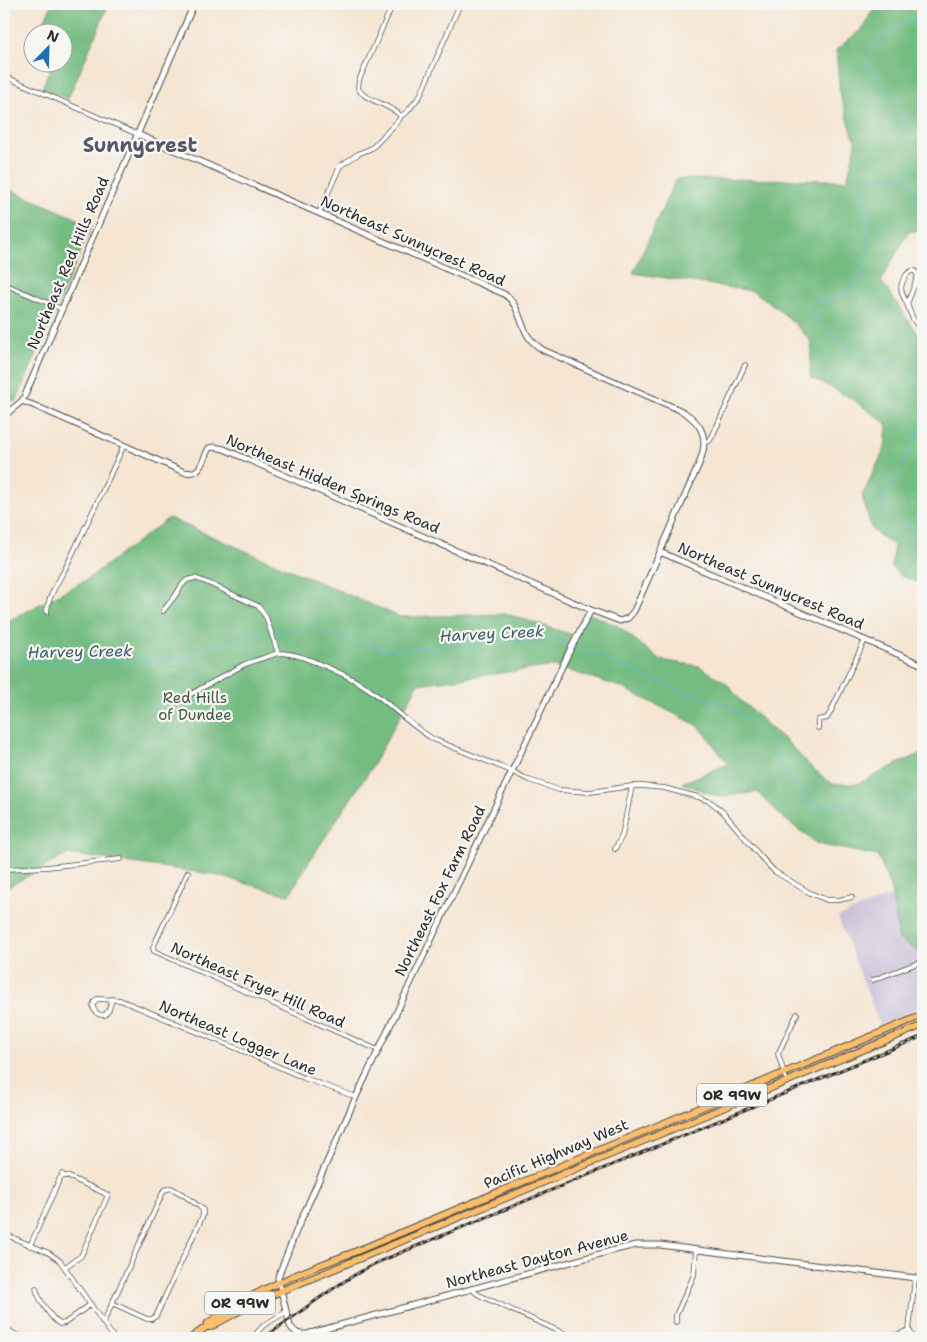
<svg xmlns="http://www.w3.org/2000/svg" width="927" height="1342" viewBox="0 0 927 1342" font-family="'Shantell Sans',sans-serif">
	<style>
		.industrial { fill: #c9bfd7 }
		.forest { fill: #74bc81; stroke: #507456 }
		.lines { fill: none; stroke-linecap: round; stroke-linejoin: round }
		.stream { stroke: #62b6de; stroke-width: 1 }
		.minor-casing { stroke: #494744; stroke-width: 5.5 }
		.tertiary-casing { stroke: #494744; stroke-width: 7 }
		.primary-casing { stroke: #494744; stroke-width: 8 }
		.minor { stroke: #fff; stroke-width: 4 }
		.tertiary { stroke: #fff; stroke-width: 5 }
		.primary { stroke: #fabe6d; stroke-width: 6 }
		.rail-casing { stroke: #2b2b2b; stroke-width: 3 }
		.rail { stroke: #f6f6f2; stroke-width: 1; stroke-dasharray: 4; stroke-linecap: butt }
		.labels { text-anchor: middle; stroke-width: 4.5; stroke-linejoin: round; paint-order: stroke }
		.shield { fill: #f6f6f2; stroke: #686867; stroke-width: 1 }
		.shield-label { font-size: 14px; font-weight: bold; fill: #2b2b2b }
		.street-label { font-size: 15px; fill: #2b2b2b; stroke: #f6f6f2 }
		.park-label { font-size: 15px; fill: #445746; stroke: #f6f6f2 }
		.water-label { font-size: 16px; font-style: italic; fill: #3e5c6a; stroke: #f6f6f2 }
		.district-label { font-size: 20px; font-weight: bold; fill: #5a566a; stroke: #f6f6f2 }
	</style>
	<rect width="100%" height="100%" fill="#f6f6f2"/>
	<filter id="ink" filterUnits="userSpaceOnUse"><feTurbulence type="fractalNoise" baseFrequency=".02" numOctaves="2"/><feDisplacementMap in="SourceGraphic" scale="10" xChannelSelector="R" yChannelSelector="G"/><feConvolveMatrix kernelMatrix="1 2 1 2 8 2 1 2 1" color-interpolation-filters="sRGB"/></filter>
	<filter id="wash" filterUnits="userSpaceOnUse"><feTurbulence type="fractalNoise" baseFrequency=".0096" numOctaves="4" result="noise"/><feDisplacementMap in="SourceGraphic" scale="20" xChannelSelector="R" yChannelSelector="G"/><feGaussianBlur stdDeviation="1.12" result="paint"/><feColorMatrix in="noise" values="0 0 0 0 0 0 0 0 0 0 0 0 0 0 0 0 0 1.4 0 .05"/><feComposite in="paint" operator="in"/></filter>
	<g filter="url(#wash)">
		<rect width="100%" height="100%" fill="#f5e5d2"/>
		<path class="industrial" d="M892,895L899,939L923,954V1007L880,1025L838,917Z"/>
		<path class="forest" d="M52,4H102L108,6L68,99L42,88L51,65V63L62,62V32H46L44,22Z
			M876,4H923V230L908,232L881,281L923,341V585L902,576L891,567L894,546L872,530L862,496L885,448L887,424L851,398L810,377L811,342C795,322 775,305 753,291L633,273L676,179L847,180L856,144L840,94L836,50L863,28Z
			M4,187L92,225L16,402L4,397Z
			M169,518L400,617L507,614L573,635L585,612L618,626L660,660L699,666L726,683L739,699L788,743L812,768L832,784H858L897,764L923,753V954L899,939L891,890L878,856L817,844L781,816L757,792L720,797L682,783L728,764L699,726L621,687L554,666L418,684L370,770L312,857L289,895L211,874L68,854L4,889V623L86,580Z"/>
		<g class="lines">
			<path class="stream" d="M923,10L886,35L869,52L867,65L903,115L910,137L923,139
				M923,198H917L906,175L864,180L866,222L870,249L862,271L848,292L826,301L810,300L809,308L819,322L850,352L880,360L903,369L923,391
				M923,425L900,469L882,498V510L907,525L923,531
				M575,646L675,689L723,704L747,718L778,747L783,768L808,803L822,808L858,804L893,805L923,791
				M4,666L28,661L67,663L119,660L170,661L253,635L307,628L389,650L516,641L560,640L571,645"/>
		</g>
	</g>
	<g filter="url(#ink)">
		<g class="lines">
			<defs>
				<path id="minor" d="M393,4L359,80L358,88C363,100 390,104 401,116L407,112L420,96L460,4
					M4,76L137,134
					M319,213L340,166L358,154L372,148L399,120L401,116
					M4,284L62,309
					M907,304C902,294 898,287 905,277C908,272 910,271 915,271L918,276L907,304C911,315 914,324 923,331
					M704,442L709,441L712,437L745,365
					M163,611L175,596L182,585L187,580L195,578L208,583L258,606L266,617L278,653C294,653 308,659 322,665C339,672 355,679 370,690C391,705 410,725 433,739L511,771L529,780L559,790L590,792L632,786H642L664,788L698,797L711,802L724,813L760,856L774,871L782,876L810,893L827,900H839L852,897
					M47,612C47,597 62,576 68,563C87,524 106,484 124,445
					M184,698L245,664L278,653
					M818,728V720L827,718L829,715L865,640
					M615,849L622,836L632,786
					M4,869L47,867L121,859
					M188,872L155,943L153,948L154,951L378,1050
					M873,980L923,961
					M112,999L109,1010L105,1015C95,1016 89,1006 97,999L120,1000L236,1048L304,1078L356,1097
					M787,1082L778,1054L797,1014
					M63,1176H67L104,1193L107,1195
					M4,1234L49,1253L60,1261L114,1338
					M30,1246L60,1178L63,1176L62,1174
					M65,1267L81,1256L108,1195
					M36,1288C37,1297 52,1320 60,1324L65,1323L91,1304
					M472,1288L475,1292L479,1295L574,1338
					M676,1322V1315L694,1275L696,1250
					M103,1323L111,1306L164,1190L171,1188L182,1194L200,1207L203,1210V1215L156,1316L152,1319H147L112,1303
					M4,1324L11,1332L21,1338
					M252,1338L264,1325L286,1312
					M889,1338L909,1330
					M914,1338L909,1330L915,1278"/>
				<path id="tertiary" d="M22,401L33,405L184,472C202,476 202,460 209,448L214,447L224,449L591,610L620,621L628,618L634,611L699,464C709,440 704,424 682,411L543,350C537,346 532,342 528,336C519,321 519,304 504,294L137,134
					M4,416L22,401L26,393L79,269L194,4
					M660,552L923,665
					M591,610L569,652L356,1097L297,1229L278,1277L279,1283L290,1326C295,1333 299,1335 307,1334L611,1251L636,1245H660L923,1279"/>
				<path id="primary" d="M206,1327H210L256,1302L281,1291L923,1025
					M191,1338L206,1327L208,1323C221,1315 234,1306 248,1298C281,1280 316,1266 352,1253L923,1015"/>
			</defs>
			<use href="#minor" class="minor-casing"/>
			<use href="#tertiary" class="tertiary-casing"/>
			<use href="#primary" class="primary-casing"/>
			<use href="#minor" class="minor"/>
			<use href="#tertiary" class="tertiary"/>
			<use href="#primary" class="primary"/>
			<defs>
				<path id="rail" d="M264,1338C300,1312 336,1284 376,1263L923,1036"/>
			</defs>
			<use href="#rail" class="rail-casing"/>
			<use href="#rail" class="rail"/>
		</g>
	</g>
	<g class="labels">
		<g class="shield">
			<rect x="697" y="1083.5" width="70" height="23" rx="4"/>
			<rect x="205" y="1291.5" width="70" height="23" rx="4"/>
		</g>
		<g class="shield-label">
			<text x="732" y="1100">OR 99W</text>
			<text x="240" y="1308">OR 99W</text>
		</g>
		<g class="street-label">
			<text transform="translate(413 241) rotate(24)" y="5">Northeast Sunnycrest Road</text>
			<text transform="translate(68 263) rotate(-67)" y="5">Northeast Red Hills Road</text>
			<text transform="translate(333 484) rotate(23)" y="5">Northeast Hidden Springs Road</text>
			<text transform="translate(771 586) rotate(23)" y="5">Northeast Sunnycrest Road</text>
			<text transform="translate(440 891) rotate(-64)" y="5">Northeast Fox Farm Road</text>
			<text transform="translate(258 985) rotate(24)" y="5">Northeast Fryer Hill Road</text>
			<text transform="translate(238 1038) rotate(23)" y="5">Northeast Logger Lane</text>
			<text transform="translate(556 1154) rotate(-23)" y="5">Pacific Highway West</text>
			<text transform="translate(537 1259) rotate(-15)" y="5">Northeast Dayton Avenue</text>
		</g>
		<g class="park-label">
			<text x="195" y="703">Red Hills<tspan x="195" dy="17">of Dundee</tspan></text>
		</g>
		<g class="water-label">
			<text transform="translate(492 633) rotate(-3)" y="6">Harvey Creek</text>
			<text transform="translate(80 651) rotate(-1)" y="6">Harvey Creek</text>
		</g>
		<g class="district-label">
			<text x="140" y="152">Sunnycrest</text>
		</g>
	</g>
	<rect width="927" height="1342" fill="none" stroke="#f6f6f2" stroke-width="20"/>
	<g transform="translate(48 48) rotate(23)"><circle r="24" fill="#f6f6f2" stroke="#a5a5a2"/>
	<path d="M0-4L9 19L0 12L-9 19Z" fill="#1f6fb2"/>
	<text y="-8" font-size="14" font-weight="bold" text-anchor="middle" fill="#2b2b2b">N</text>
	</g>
</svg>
